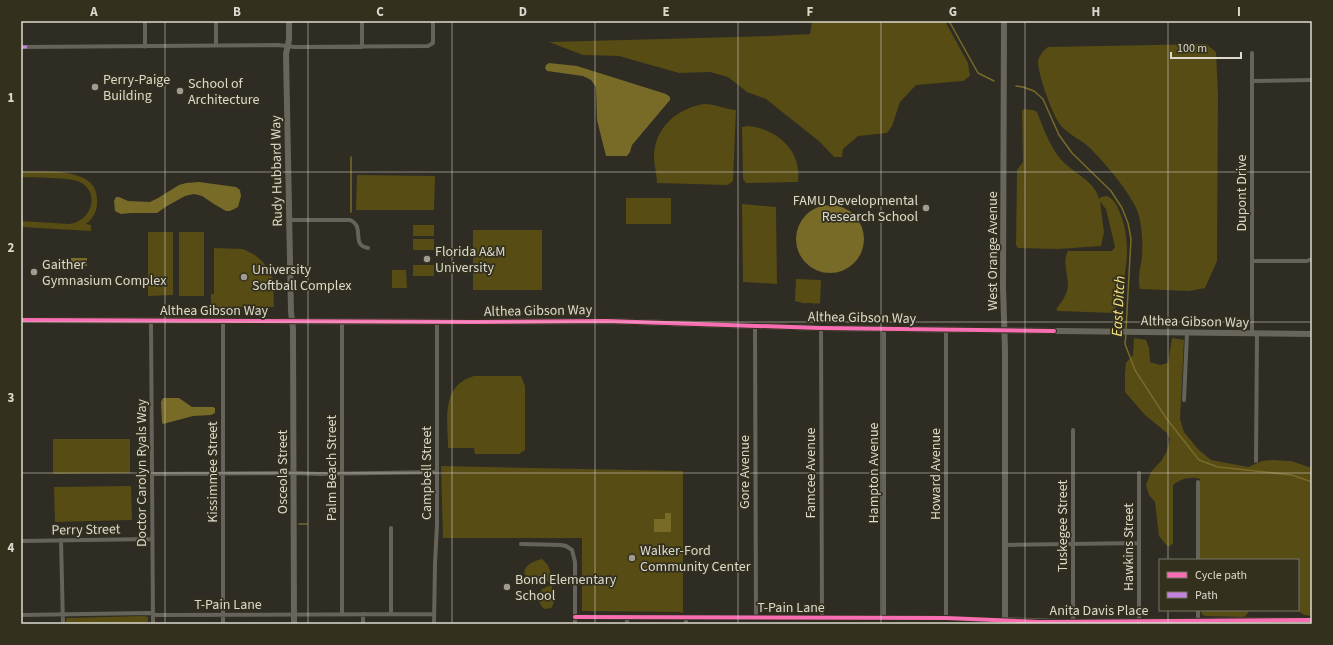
<svg xmlns="http://www.w3.org/2000/svg" width="1333" height="645" viewBox="0 0 1333 645" font-family="'Source Sans 3',sans-serif">
	<style>
		.green { fill: #574c14 }
		.water { fill: #786b28 }
		.lines { fill: none; stroke-linecap: round; stroke-linejoin: round }
		.stream { stroke: #786b28; stroke-width: 1.5 }
		.street { stroke: #65635a; stroke-width: 4 }
		.secondary { stroke: #68655a; stroke-width: 6 }
		.quiet { stroke: #c483df; stroke-width: 3; stroke-dasharray: 6 3; stroke-linecap: butt }
		.cycleway-casing { stroke: #33301e; stroke-width: 6 }
		.cycleway { stroke: #f96db3; stroke-width: 4 }
		.grid { fill: none; stroke: #dcdacf; stroke-width: 1; stroke-opacity: 0.55 }
		.poi-dot { fill: #9f9d93; stroke: #33301e; stroke-width: 1.5 }
		.labels { text-anchor: middle; stroke-width: 3.5; stroke-linejoin: round; paint-order: stroke }
		.poi-label { font-size: 14px; fill: #dcdacf; stroke: #33301e; text-anchor: start }
		.street-label { font-size: 14px; fill: #dcdacf; stroke: #33301e }
		.water-label { font-size: 15px; font-style: italic; fill: #f8e481; stroke: #33301e }
		.neatline { fill: none; stroke: #dcdacf; stroke-width: 1.5 }
		.grid-label { font-size: 13px; text-anchor: middle; font-weight: bold; fill: #dcdacf }
	</style>
	<rect width="100%" height="100%" fill="#2e2c23"/>
	<path class="green" d="M812,21H945L968,63L970,76L963,81L916,85L900,102L892,126L887,133L858,136L843,149L842,157H834L820,142L766,99L747,92L728,77L710,72L679,73L619,56L583,55L549,42L769,36L810,34Z
		M1206,44L1216,52L1218,94L1217,261L1205,288L1189,291L1140,289C1137,276 1141,268 1142,256C1143,242 1142,223 1137,210C1129,191 1104,162 1089,147C1081,140 1070,135 1062,127C1053,118 1038,74 1038,62C1039,55 1043,51 1048,47Z
		M704,104C715,104 725,109 736,110L733,181L728,185L657,183C657,174 654,166 654,158C654,128 676,109 704,104Z
		M1024,109L1033,110L1037,112C1043,127 1049,144 1059,157C1070,172 1095,180 1099,199L1101,197L1107,196C1114,199 1117,205 1120,213C1133,244 1126,282 1114,313L1058,311L1056,309C1061,303 1067,295 1068,286C1068,274 1062,261 1068,251H1112L1115,247L1106,209L1100,202L1104,232L1101,246L1058,249L1018,248L1016,245L1017,174V170L1023,162L1022,111Z
		M748,126C777,129 802,150 798,182L746,183L743,179L742,127Z
		M21,171C44,172 97,166 97,199C98,209 94,218 86,224L91,225V231L21,227V221L69,224C91,222 101,193 80,182C70,177 33,178 21,177Z
		M357,175L435,176L434,210H356Z
		M626,198H671V224H626Z
		M742,204L776,207L777,284L743,282Z
		M413,225H434V236H413Z
		M473,230H542V290H473Z
		M148,232H173V295L148,296Z
		M179,232H204V296H179Z
		M413,239H434V250H413Z
		M214,248L243,249L255,255L263,262L273,279L274,307H228V311L216,310L211,305V294H214Z
		M413,265H434V276H413Z
		M392,270H406L407,288H392Z
		M796,279L821,280L820,304L815,303V305L813,303H804L803,304V303L795,301Z
		M1134,338L1146,340L1149,348L1150,362L1160,365L1168,363L1172,338L1184,340L1180,419L1184,432L1198,449L1211,460L1248,467L1262,461L1272,460L1291,461L1312,468V616L1304,615L1297,610L1298,560H1200V479C1190,476 1181,479 1173,485V544L1168,547L1159,536L1155,502L1149,495L1146,485L1151,472L1161,461L1167,451L1170,439L1167,433L1145,415L1125,392V374L1126,363L1133,355Z
		M474,376H521L525,386V450L519,454H475L474,448H448C448,420 440,386 474,376Z
		M53,439H130V473L53,474Z
		M441,466L683,471V613L679,612L582,611V538H443Z
		M131,486L132,520L55,522L54,487Z
		M542,559C549,564 553,574 549,582L529,580L524,573C525,564 534,561 542,559Z
		M551,585C554,591 556,603 551,608L544,609C538,603 537,597 542,589Z
		M1201,610H1249L1248,613L1244,617L1206,616L1202,615Z
		M144,616L148,617V624H66V620L67,618Z"/>
	<path class="water" d="M549,63L577,66L666,94L670,97V100L632,145L630,152L627,156H606L597,120L596,87L591,80L583,76L547,71L545,68L546,65Z
		M199,182L236,187L240,190L241,196L238,207L230,211H226L214,204L202,196L194,194L185,196L167,206L157,213H131L121,214L115,211L114,201L116,197H119L128,201L150,202L158,198L179,185L186,183Z
		M796 239a34 34 0 1 1 68 0a34 34 0 1 1-68 0Z
		M71,258H87V266H71Z
		M163,398H179L192,407H213L215,408V413L211,415L193,416L163,424L162,423L161,402Z
		M665,513H671V532H654V519H665Z"/>
	<g class="lines">
		<path class="stream" d="M949,21L978,73L994,81
			M1016,86L1023,87L1034,91L1043,99L1059,135L1072,153L1111,191L1122,208L1128,223L1131,239L1126,329
			M351,157V212
			M1126,333L1125,344L1135,370L1166,418L1199,460L1218,467L1292,475L1312,482
			M299,524H307"/>
		<path class="street" d="M145,21V47
			M216,21V46
			M362,21V47
			M21,47L278,45L295,47L428,46L433,43V21
			M1252,53V334
			M1252,81L1312,80
			M289,220H350C366,227 350,245 368,248
			M1252,261H1307L1312,259
			M151,321L153,624
			M223,321V624
			M342,321V614
			M755,326L756,618
			M821,328L822,618
			M946,329V618
			M1184,400L1187,333
			M1256,461L1257,334
			M1139,473V621
			M152,474L294,473L319,474L437,472
			M1198,482V560
			M61,540L63,624
			M21,541L152,539
			M521,544L561,545L566,546L572,550L575,562V624
			M1005,545L1139,543
			M1198,610V621
			M363,614V624
			M391,614V528
			M21,615L149,613L157,615L434,614
			M575,617L946,618L1005,620
			M686,618V624
			M884,618V329
			M1073,622V430
			M434,624L435,564L437,525V321
			M627,624V618"/>
		<path class="secondary" d="M289,21V40L286,54L291,312L293,329L294,624
			M1004,21L1003,287L1005,350V624
			M21,320L475,322L606,321L821,328L1312,334
			M1005,620L1063,622L1312,620"/>
		<path class="quiet" d="M21,47H30"/>
		<defs>
			<path id="cycleway" d="M21,320L475,322L606,321L821,328L1054,331
				M575,617L946,618L1039,622L1312,620"/>
		</defs>
		<use href="#cycleway" class="cycleway-casing"/>
		<use href="#cycleway" class="cycleway"/>
	</g>
	<path class="grid" d="M165,21V624M308,21V624M452,21V624M595,21V624M738,21V624M881,21V624M1025,21V624M1168,21V560M21,172H1312M21,322H1312M21,473H1312M1168,610V624"/>
	<g class="poi-dot">
		<circle cx="95" cy="87" r="4"/>
		<circle cx="180" cy="91" r="4"/>
		<circle cx="926" cy="208" r="4"/>
		<circle cx="427" cy="259" r="4"/>
		<circle cx="34" cy="272" r="4"/>
		<circle cx="244" cy="277" r="4"/>
		<circle cx="632" cy="558" r="4"/>
		<circle cx="507" cy="587" r="4"/>
	</g>
	<g class="labels">
		<g class="poi-label">
			<text x="103" y="84">Perry-Paige<tspan x="103" dy="16">Building</tspan></text>
			<text x="188" y="88">School of<tspan x="188" dy="16">Architecture</tspan></text>
			<text x="918" y="205" text-anchor="end">FAMU Developmental<tspan x="918" dy="16">Research School</tspan></text>
			<text x="435" y="256">Florida A&amp;M<tspan x="435" dy="16">University</tspan></text>
			<text x="42" y="269">Gaither<tspan x="42" dy="16">Gymnasium Complex</tspan></text>
			<text x="252" y="274">University<tspan x="252" dy="16">Softball Complex</tspan></text>
			<text x="640" y="555">Walker-Ford<tspan x="640" dy="16">Community Center</tspan></text>
			<text x="515" y="584">Bond Elementary<tspan x="515" dy="16">School</tspan></text>
		</g>
		<g class="street-label">
			<text transform="translate(276 171) rotate(-91)" y="5">Rudy Hubbard Way</text>
			<text transform="translate(1241 193) rotate(-90)" y="5">Dupont Drive</text>
			<text transform="translate(992 251) rotate(-90)" y="5">West Orange Avenue</text>
			<text x="214" y="315">Althea Gibson Way</text>
			<text transform="translate(538 310) rotate(-1)" y="5">Althea Gibson Way</text>
			<text transform="translate(862 317) rotate(1)" y="5">Althea Gibson Way</text>
			<text transform="translate(1195 321) rotate(1)" y="5">Althea Gibson Way</text>
			<text transform="translate(331 468) rotate(-90)" y="5">Palm Beach Street</text>
			<text transform="translate(212 472) rotate(-90)" y="5">Kissimmee Street</text>
			<text transform="translate(282 472) rotate(-90)" y="5">Osceola Street</text>
			<text transform="translate(744 472) rotate(-90)" y="5">Gore Avenue</text>
			<text transform="translate(141 473) rotate(-90)" y="5">Doctor Carolyn Ryals Way</text>
			<text transform="translate(426 473) rotate(-90)" y="5">Campbell Street</text>
			<text transform="translate(810 473) rotate(-90)" y="5">Famcee Avenue</text>
			<text transform="translate(873 473) rotate(-90)" y="5">Hampton Avenue</text>
			<text transform="translate(935 474) rotate(-90)" y="5">Howard Avenue</text>
			<text transform="translate(1062 526) rotate(-90)" y="5">Tuskegee Street</text>
			<text transform="translate(86 529) rotate(-1)" y="5">Perry Street</text>
			<text transform="translate(1128 547) rotate(-90)" y="5">Hawkins Street</text>
			<text x="228" y="609">T-Pain Lane</text>
			<text x="791" y="612">T-Pain Lane</text>
			<text x="1099" y="615">Anita Davis Place</text>
		</g>
		<g class="water-label">
			<text transform="translate(1118 306) rotate(-87)" y="5">East Ditch</text>
		</g>
	</g>
	<rect width="1333" height="645" fill="none" stroke="#33301e" stroke-width="44"/>
	<rect x="1159" y="559" width="140" height="52" fill="#33301e" stroke="#777465"/>
	<rect x="1167" y="572" width="20" height="6" fill="#f96db3" stroke="#777465"/>
	<text x="1195" y="579" font-size="12" fill="#dcdacf">Cycle path</text>
	<rect x="1167" y="592" width="20" height="6" fill="#c483df" stroke="#777465"/>
	<text x="1195" y="599" font-size="12" fill="#dcdacf">Path</text>
	<path d="M1171 52v6h70v-6" fill="none" stroke="#dcdacf" stroke-width="2"/>
	<text x="1177" y="52" font-size="12" fill="#dcdacf" stroke="#33301e" stroke-width="3" paint-order="stroke">100 m</text>
	<rect x="22" y="22" width="1289" height="601" class="neatline"/>
	<g class="grid-label">
		<text x="94" y="16">A</text>
		<text x="237" y="16">B</text>
		<text x="380" y="16">C</text>
		<text x="523" y="16">D</text>
		<text x="666" y="16">E</text>
		<text x="810" y="16">F</text>
		<text x="953" y="16">G</text>
		<text x="1096" y="16">H</text>
		<text x="1239" y="16">I</text>
		<text x="11" y="102">1</text>
		<text x="11" y="252">2</text>
		<text x="11" y="402">3</text>
		<text x="11" y="552">4</text>
	</g>
</svg>
